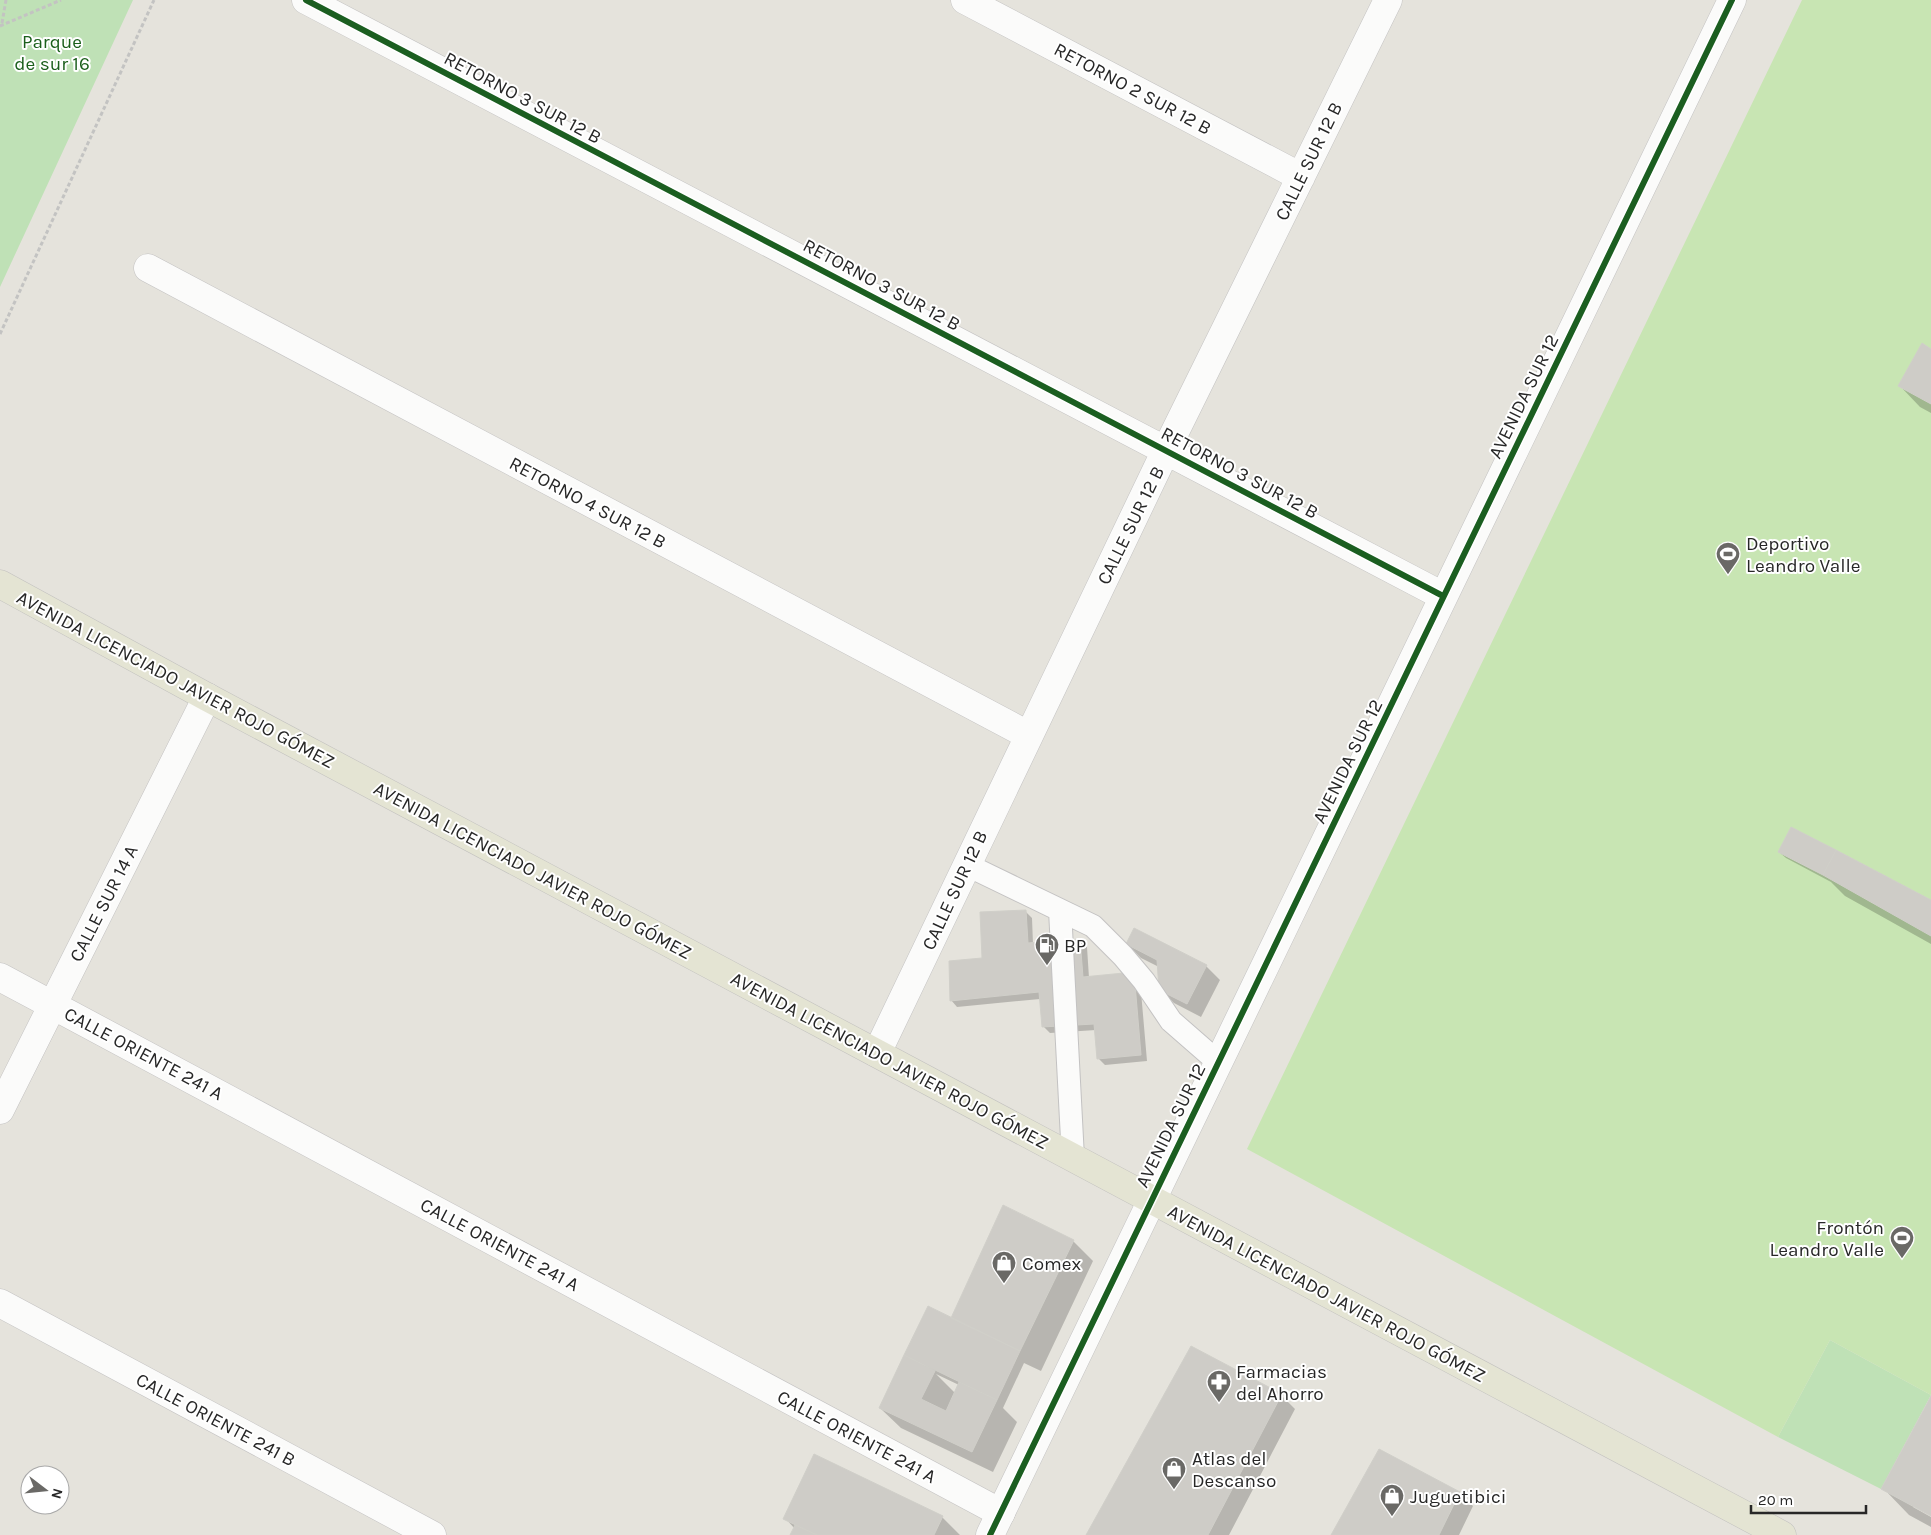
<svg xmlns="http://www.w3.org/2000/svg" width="1931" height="1535" viewBox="0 0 1931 1535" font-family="Karla,sans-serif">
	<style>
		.green { fill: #bfe1b6 }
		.pitch { fill: #c8e5b3 }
		.shadow { fill: #0003; fill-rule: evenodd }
		.building { fill: #ceccc7; stroke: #d0cfc9 }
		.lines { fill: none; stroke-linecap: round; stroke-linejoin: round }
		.service-casing { stroke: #c3c2c2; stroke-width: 24 }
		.minor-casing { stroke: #c3c2c2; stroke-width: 29 }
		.tertiary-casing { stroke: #c3c2c2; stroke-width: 29 }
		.primary-casing { stroke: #c2c1bf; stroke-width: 29 }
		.path { stroke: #c3c3c2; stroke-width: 3; stroke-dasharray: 4 2.5; stroke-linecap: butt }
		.service { stroke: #fbfbfa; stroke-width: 22 }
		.minor { stroke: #fbfbfa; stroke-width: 28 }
		.tertiary { stroke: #fbfbfa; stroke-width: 28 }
		.primary { stroke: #e4e4d3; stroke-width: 28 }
		.cycleway-casing { stroke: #fff; stroke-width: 9 }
		.cycleway { stroke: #1b5e20; stroke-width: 6 }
		.labels { text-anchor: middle; stroke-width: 4; stroke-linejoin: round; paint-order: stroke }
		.park-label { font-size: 19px; fill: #1b5f1b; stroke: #fff }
		.street-label { font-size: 19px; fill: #272727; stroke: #fff }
		.poi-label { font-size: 19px; fill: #272727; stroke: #fff; text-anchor: start }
	</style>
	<rect width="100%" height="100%" fill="#e5e3dc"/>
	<path class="green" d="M0,0H133L0,287Z
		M1830,1340L1931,1395L1881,1489L1778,1437Z"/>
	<path class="pitch" d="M1802,0H1931V1395L1830,1340L1778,1437L1247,1149Z"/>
	<path class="shadow" d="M1931,350V413L1920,407L1900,386Z
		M1779,852L1931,902V944L1845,896L1831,882L1786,858Z
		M1025,911L1032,918L1033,944L1080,940L1087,947L1089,978L1140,980L1147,1061L1105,1065L1099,1059L1096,1030L1050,1033L1043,1026L1040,999L957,1007L951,1000Z
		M1135,930L1206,966L1220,980L1201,1017L1174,1003L1160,989L1159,967L1141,958L1127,944Z
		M1073,1241L1093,1261L1041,1371L1024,1363L1003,1408L1017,1422L993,1472L901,1428L880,1408L905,1355ZM936,1374L959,1385L955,1393Z
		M1281,1395L1295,1409L1229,1535H1088Z
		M1931,1398V1514L1913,1504V1507L1931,1517V1527L1909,1515L1883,1488Z
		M1459,1493L1473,1506L1459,1535H1332Z
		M942,1517L960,1535H792L795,1529L785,1518Z"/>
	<path class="building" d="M1922,343L1931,349V404L1898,386Z
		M1791,827L1836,850L1823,875L1778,852Z
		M1836,850L1931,900V936L1823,875Z
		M1026,910L1028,943L1080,939L1083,977L1134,972L1141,1055L1097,1059L1094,1024L1042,1027L1039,992L950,1001L949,961L982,958L980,912Z
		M1134,928L1207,965L1187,1004L1159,990L1157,960L1126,944Z
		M1003,1205L1074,1240L1020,1351L951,1318Z
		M928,1306L1020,1351L997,1400L904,1355Z
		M1191,1346L1282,1394L1208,1535H1086Z
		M904,1355L935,1371L921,1399L946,1411L959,1382L997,1400L972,1452L879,1408Z
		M1931,1396V1516L1881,1489Z
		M1379,1449L1460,1492L1439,1535H1331Z
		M814,1454L943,1516L934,1535H817L783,1519Z
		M795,1525L817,1535H790Z"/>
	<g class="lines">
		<defs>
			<path id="service" d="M967,865L1093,926L1123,956L1144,981L1171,1021L1218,1062
				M1060,910L1073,1158"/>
			<path id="minor" d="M306,0L1443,596
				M965,0L1301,177
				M148,268L1028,735
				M0,977L1001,1513
				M877,1053L1166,450L1388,0
				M0,1110L207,697
				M0,1303L432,1535"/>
			<path id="tertiary" d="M990,1535L1732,0"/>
			<path id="primary" d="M0,584L207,697L1782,1535"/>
		</defs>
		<use href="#service" class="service-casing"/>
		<use href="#minor" class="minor-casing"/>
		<use href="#tertiary" class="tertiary-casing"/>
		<use href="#primary" class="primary-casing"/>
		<path class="path" d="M2,23L6,0
			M0,26L61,0
			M0,334L154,0"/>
		<use href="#service" class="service"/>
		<use href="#minor" class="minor"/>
		<use href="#tertiary" class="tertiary"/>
		<use href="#primary" class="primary"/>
		<defs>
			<path id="cycleway" d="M306,0L1443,596
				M990,1535L1732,0"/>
		</defs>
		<use href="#cycleway" class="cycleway-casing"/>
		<use href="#cycleway" class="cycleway"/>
	</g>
	<defs>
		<symbol id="stadium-pin" viewBox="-11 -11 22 30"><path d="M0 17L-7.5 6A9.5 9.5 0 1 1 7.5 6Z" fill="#6a6966" stroke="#fff"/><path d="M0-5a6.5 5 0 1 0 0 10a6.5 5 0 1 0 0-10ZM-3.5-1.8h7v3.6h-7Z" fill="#fff"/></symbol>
		<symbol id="fuel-pin" viewBox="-11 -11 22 30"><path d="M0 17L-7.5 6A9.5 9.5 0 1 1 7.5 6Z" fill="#6a6966" stroke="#fff"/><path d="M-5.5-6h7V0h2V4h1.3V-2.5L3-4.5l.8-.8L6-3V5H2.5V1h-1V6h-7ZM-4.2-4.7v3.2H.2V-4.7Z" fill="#fff"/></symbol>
		<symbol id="shop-pin" viewBox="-11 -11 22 30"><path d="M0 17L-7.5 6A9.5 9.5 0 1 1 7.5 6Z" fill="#6a6966" stroke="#fff"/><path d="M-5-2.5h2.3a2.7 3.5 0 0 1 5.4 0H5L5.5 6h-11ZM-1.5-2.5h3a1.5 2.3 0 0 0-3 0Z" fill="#fff"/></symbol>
		<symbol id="pharmacy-pin" viewBox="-11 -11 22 30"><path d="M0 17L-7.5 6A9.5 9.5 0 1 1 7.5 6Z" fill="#6a6966" stroke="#fff"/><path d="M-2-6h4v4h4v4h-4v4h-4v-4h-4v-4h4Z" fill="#fff"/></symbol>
	</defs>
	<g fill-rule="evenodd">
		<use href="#stadium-pin" x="1714" y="540" width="28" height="38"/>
		<use href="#fuel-pin" x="1033" y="931" width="28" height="38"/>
		<use href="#stadium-pin" x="1888" y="1224" width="28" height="38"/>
		<use href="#shop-pin" x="990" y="1249" width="28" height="38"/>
		<use href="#pharmacy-pin" x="1205" y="1368" width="28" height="38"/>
		<use href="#shop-pin" x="1160" y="1455" width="28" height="38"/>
		<use href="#shop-pin" x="1378" y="1482" width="28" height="38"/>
	</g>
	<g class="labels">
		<g class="park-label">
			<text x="52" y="48">Parque<tspan x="52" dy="22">de sur 16</tspan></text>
		</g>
		<g class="street-label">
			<text transform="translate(1133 88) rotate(28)" y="7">RETORNO 2 SUR 12 B</text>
			<text transform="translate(523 97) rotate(28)" y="7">RETORNO 3 SUR 12 B</text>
			<text transform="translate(1308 161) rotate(-64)" y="7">CALLE SUR 12 B</text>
			<text transform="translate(882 284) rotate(28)" y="7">RETORNO 3 SUR 12 B</text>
			<text transform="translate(1523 396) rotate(-64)" y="7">AVENIDA SUR 12</text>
			<text transform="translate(1240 472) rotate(28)" y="7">RETORNO 3 SUR 12 B</text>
			<text transform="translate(588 502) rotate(28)" y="7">RETORNO 4 SUR 12 B</text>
			<text transform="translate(1130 525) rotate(-64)" y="7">CALLE SUR 12 B</text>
			<text transform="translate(176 679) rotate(28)" y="7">AVENIDA LICENCIADO JAVIER ROJO GÓMEZ</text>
			<text transform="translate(1347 761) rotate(-64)" y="7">AVENIDA SUR 12</text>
			<text transform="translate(533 870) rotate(28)" y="7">AVENIDA LICENCIADO JAVIER ROJO GÓMEZ</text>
			<text transform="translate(954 890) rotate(-65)" y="7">CALLE SUR 12 B</text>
			<text transform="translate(103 903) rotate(-63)" y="7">CALLE SUR 14 A</text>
			<text transform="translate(144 1053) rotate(28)" y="7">CALLE ORIENTE 241 A</text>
			<text transform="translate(890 1060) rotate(28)" y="7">AVENIDA LICENCIADO JAVIER ROJO GÓMEZ</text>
			<text transform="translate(1170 1125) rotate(-64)" y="7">AVENIDA SUR 12</text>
			<text transform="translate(500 1244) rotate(28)" y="7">CALLE ORIENTE 241 A</text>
			<text transform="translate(1327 1293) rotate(28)" y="7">AVENIDA LICENCIADO JAVIER ROJO GÓMEZ</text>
			<text transform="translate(216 1419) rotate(28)" y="7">CALLE ORIENTE 241 B</text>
			<text transform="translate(857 1436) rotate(28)" y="7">CALLE ORIENTE 241 A</text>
		</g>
		<g class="poi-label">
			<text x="1746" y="550">Deportivo<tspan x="1746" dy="22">Leandro Valle</tspan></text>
			<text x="1064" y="952">BP</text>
			<text x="1884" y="1234" text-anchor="end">Frontón<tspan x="1884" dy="22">Leandro Valle</tspan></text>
			<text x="1022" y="1270">Comex</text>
			<text x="1236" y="1378">Farmacias<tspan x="1236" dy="22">del Ahorro</tspan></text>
			<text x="1192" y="1465">Atlas del<tspan x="1192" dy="22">Descanso</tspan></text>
			<text x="1410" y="1503">Juguetibici</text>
		</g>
	</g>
	<g transform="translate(45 1490) rotate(106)"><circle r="24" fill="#ffffff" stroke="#a9a9a9"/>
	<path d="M0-4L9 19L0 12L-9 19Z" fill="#6a6966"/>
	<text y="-8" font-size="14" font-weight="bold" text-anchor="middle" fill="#272727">N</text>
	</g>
	<path d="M1751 1505v8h115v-8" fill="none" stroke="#272727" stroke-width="2.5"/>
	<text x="1758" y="1505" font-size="15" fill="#272727" stroke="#ffffff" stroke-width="4" paint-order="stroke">20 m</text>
</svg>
